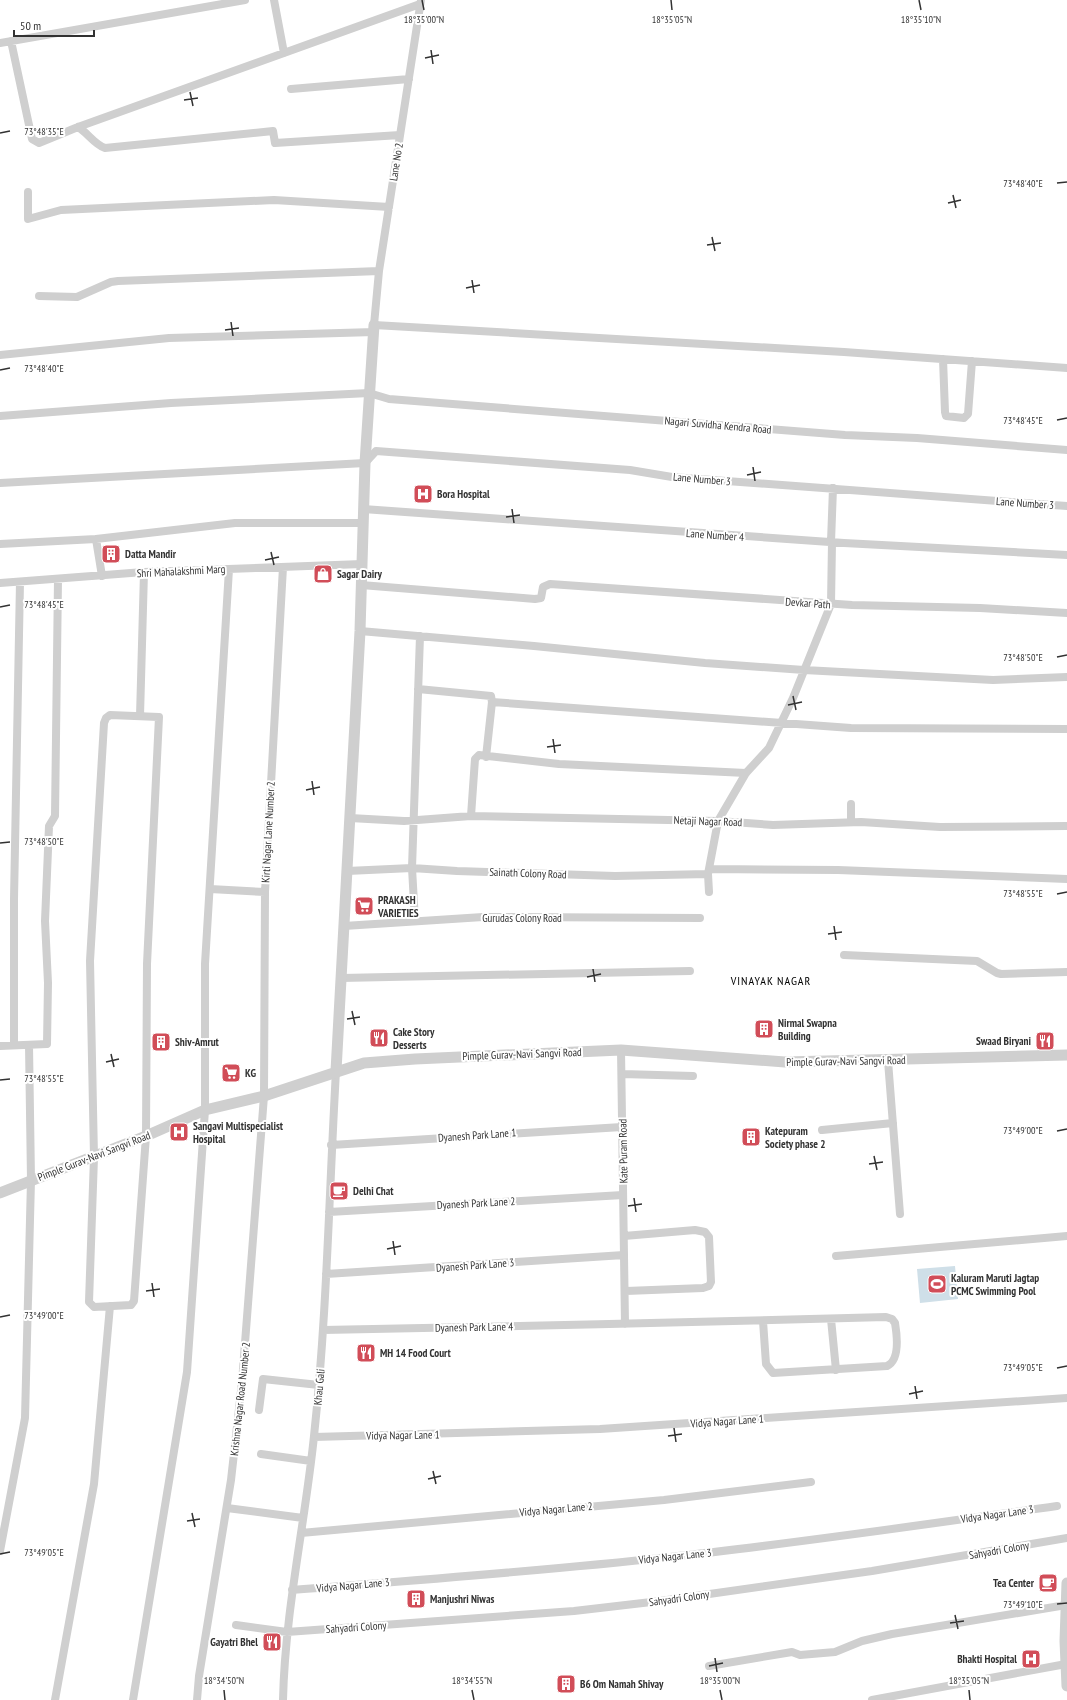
<svg xmlns="http://www.w3.org/2000/svg" width="1067" height="1700" viewBox="0 0 1067 1700" font-family="'PT Sans Narrow',sans-serif">
	<style>
		.water { fill: #cfdfe8 }
		.lines { fill: none; stroke-linecap: round; stroke-linejoin: round }
		.minor { stroke: #cfcfcf; stroke-width: 8 }
		.tertiary { stroke: #cfcfcf; stroke-width: 11 }
		.ticks { fill: none; stroke: #323232; stroke-width: 1.5 }
		.labels { text-anchor: middle; stroke-width: 4; stroke-linejoin: round; paint-order: stroke }
		.street-label { font-size: 11px; fill: #323232; stroke: #fff }
		.poi-label { font-size: 11px; font-weight: bold; fill: #323232; stroke: #fff; text-anchor: start }
		.neighbourhood-label { font-size: 12px; letter-spacing: 1px; fill: #000; stroke: #fff }
		.ticks-label { font-size: 10px; text-anchor: middle; fill: #323232; stroke: #fff; stroke-width: 4; stroke-linejoin: round; paint-order: stroke }
	</style>
	<rect width="100%" height="100%" fill="#fff"/>
	<path class="water" d="M955,1266L958,1299L920,1303L917,1269Z"/>
	<g class="lines">
		<path class="minor" d="M274,0L284,53
			M421,0L379,271L374,325L844,352L1067,368
			M11,41L32,139L39,143L78,127L420,4
			M0,43L245,0
			M291,89L409,79
			M78,127C88,133 94,144 105,148L273,131L275,143L400,135
			M28,192V219L61,210L274,200L389,207
			M39,296L77,297L111,282L118,281L379,271
			M0,355L169,338L374,332
			M943,359L945,412L946,416L964,418L968,414L972,361
			M0,416L171,403L369,393L389,399L845,435L917,438L1067,450
			M0,483L365,463L376,451L630,470L672,477L1067,506
			M363,509L844,543L1067,555
			M96,539L102,576
			M831,542L833,488
			M0,544L96,539L235,523H363
			M0,583L144,572L362,564
			M361,585L535,599L541,598L543,587L550,584L852,605L980,608L1067,613
			M360,631L534,646L705,663L804,670L993,680L1067,677
			M418,689L491,696L492,702L486,757
			M492,702L851,728L1067,729
			M110,715L159,717L147,964L146,1136L134,1301L131,1305L94,1307L89,1302L94,1157L90,961L104,723L106,718Z
			M140,716L144,572
			M471,816L475,759L479,755L559,764L746,773
			M350,818L404,821L471,816L718,821L773,825L861,822L940,827L1067,826
			M851,822V804
			M712,869L838,870L1067,879
			M347,871L412,868L457,871L615,876L708,874
			M210,889L265,892
			M709,892L708,874L718,821L746,773L769,748L793,698L831,604L832,542
			M415,921L412,868L420,636
			M344,926L483,917L700,918
			M844,955L977,961L997,973L1001,974L1067,972
			M341,978L690,971
			M14,1045V899L20,582
			M0,1046L47,1044L48,983L45,921L49,826L55,816L58,579
			M621,1050L625,1324
			M888,1061L900,1214
			M622,1074L693,1076
			M822,1130L893,1123
			M331,1145L622,1127
			M329,1212L623,1195
			M624,1236L695,1230L705,1232L709,1237L711,1282L709,1286L703,1288L626,1291
			M836,1256L1067,1236
			M326,1274L624,1255
			M831,1319L836,1370
			M323,1330C511,1326 698,1323 886,1317L892,1319L895,1323C897,1335 900,1360 887,1366L773,1373L766,1364L763,1321
			M259,1410L263,1379L319,1385
			M314,1437L600,1429L1067,1398
			M261,1454L311,1461
			M227,1508L303,1518
			M301,1533L664,1500L811,1482
			M0,1551L25,1418L31,1180L29,1045
			M292,1590C418,1580 544,1571 670,1557C799,1543 928,1524 1057,1506
			M236,1625L287,1632L574,1611L660,1601L872,1571L1067,1538
			M709,1666L792,1652L800,1655L835,1652L862,1641L892,1634L1066,1605
			M55,1700L94,1484L110,1306
			M133,1700L187,1372L205,1110V964L229,569
			M197,1700L199,1676L231,1480L242,1382L264,1096L265,892L283,567
			M283,1700C285,1611 305,1524 314,1436C327,1315 329,1193 336,1071
			M872,1700L1066,1664"/>
		<path class="tertiary" d="M336,1071L360,631L365,463L374,325
			M0,1193L146,1136L205,1110L264,1096L364,1063L415,1059L621,1050L785,1062L1067,1055
			M1067,1583L1065,1641L1067,1686"/>
	</g>
	<path class="ticks" d="M422,0L424,10M671,0L672,10M919,0L921,10M431,50L433,64M425,58L439,55M190,92L193,106M184,100L198,98M0,133L10,131M1057,183L1067,182M953,195L956,208M948,203L961,200M712,237L715,251M707,245L721,243M472,280L474,293M466,288L480,285M231,322L233,336M225,330L239,328M0,370L10,368M1057,420L1067,418M753,467L755,481M747,475L761,472M512,509L514,523M506,517L520,515M271,552L274,565M265,560L279,557M0,607L10,605M1057,657L1067,655M793,696L796,710M788,705L802,702M553,739L555,753M547,747L561,745M312,781L314,795M306,790L320,787M0,843L10,842M1057,894L1067,892M834,926L836,940M828,934L842,932M593,969L595,982M587,977L601,974M352,1011L355,1025M347,1019L360,1017M111,1054L114,1067M106,1062L119,1059M0,1080L10,1079M1057,1131L1067,1129M874,1156L877,1170M869,1164L883,1162M634,1198L636,1212M628,1206L642,1204M393,1241L395,1255M387,1249L401,1246M152,1283L154,1297M146,1291L160,1289M0,1317L10,1315M1057,1368L1067,1366M915,1386L917,1399M909,1394L923,1391M674,1428L676,1442M668,1436L682,1434M433,1471L436,1484M428,1479L441,1476M192,1513L195,1527M187,1521L200,1519M0,1554L10,1552M1057,1604L1067,1603M955,1615L958,1629M950,1623L964,1621M715,1658L717,1672M709,1666L723,1663M224,1690L225,1700M472,1690L474,1700M720,1690L722,1700M969,1690L970,1700"/>
	<defs>
		<symbol id="hospital-square" viewBox="-11 -11 22 22"><rect x="-9" y="-9" width="18" height="18" rx="4" fill="#d14d58" stroke="#fff"/><path d="M-5-5h3v3.5h4V-5h3V5h-3V1.5h-4V5h-3Z" fill="#fff"/></symbol>
		<symbol id="building-square" viewBox="-11 -11 22 22"><rect x="-9" y="-9" width="18" height="18" rx="4" fill="#d14d58" stroke="#fff"/><path d="M-4-6H4V6H1V3H-1V6H-4ZM-2.5-4.3h1.7v1.8h-1.7ZM.8-4.3h1.7v1.8H.8ZM-2.5-1h1.7V.8h-1.7ZM.8-1h1.7V.8H.8Z" fill="#fff"/></symbol>
		<symbol id="shop-square" viewBox="-11 -11 22 22"><rect x="-9" y="-9" width="18" height="18" rx="4" fill="#d14d58" stroke="#fff"/><path d="M-5-2.5h2.3a2.7 3.5 0 0 1 5.4 0H5L5.5 6h-11ZM-1.5-2.5h3a1.5 2.3 0 0 0-3 0Z" fill="#fff"/></symbol>
		<symbol id="supermarket-square" viewBox="-11 -11 22 22"><rect x="-9" y="-9" width="18" height="18" rx="4" fill="#d14d58" stroke="#fff"/><path d="M-6-5.5h2.5l.6 2H6L4.5 2H-2.5L-4.4-4H-6ZM-1.5 3.2a1.3 1.3 0 1 0 .1 0ZM3 3.2a1.3 1.3 0 1 0 .1 0Z" fill="#fff"/></symbol>
		<symbol id="restaurant-square" viewBox="-11 -11 22 22"><rect x="-9" y="-9" width="18" height="18" rx="4" fill="#d14d58" stroke="#fff"/><path d="M-5-6h1v4h1v-4h1v4h1v-4h1v5L-1.5 .5V6h-2V.5L-5-1ZM5-6V6H3V1.5H1.5Q1.5-4 5-6Z" fill="#fff"/></symbol>
		<symbol id="cafe-square" viewBox="-11 -11 22 22"><rect x="-9" y="-9" width="18" height="18" rx="4" fill="#d14d58" stroke="#fff"/><path d="M-5.5-4.5H6V0H3Q3 3.5 0 3.5H-2.5Q-5.5 3.5-5.5 0ZM3-3.2v2h1.7v-2ZM-6 4.5H4V6H-6Z" fill="#fff"/></symbol>
		<symbol id="stadium-square" viewBox="-11 -11 22 22"><rect x="-9" y="-9" width="18" height="18" rx="4" fill="#d14d58" stroke="#fff"/><path d="M0-5a6.5 5 0 1 0 0 10a6.5 5 0 1 0 0-10ZM-3.5-1.8h7v3.6h-7Z" fill="#fff"/></symbol>
	</defs>
	<g fill-rule="evenodd">
		<use href="#hospital-square" x="412" y="483" width="22" height="22"/>
		<use href="#building-square" x="100" y="543" width="22" height="22"/>
		<use href="#shop-square" x="312" y="563" width="22" height="22"/>
		<use href="#supermarket-square" x="353" y="895" width="22" height="22"/>
		<use href="#building-square" x="753" y="1018" width="22" height="22"/>
		<use href="#restaurant-square" x="368" y="1027" width="22" height="22"/>
		<use href="#restaurant-square" x="1034" y="1030" width="22" height="22"/>
		<use href="#building-square" x="150" y="1031" width="22" height="22"/>
		<use href="#supermarket-square" x="220" y="1062" width="22" height="22"/>
		<use href="#hospital-square" x="168" y="1121" width="22" height="22"/>
		<use href="#building-square" x="740" y="1126" width="22" height="22"/>
		<use href="#cafe-square" x="328" y="1180" width="22" height="22"/>
		<use href="#stadium-square" x="926" y="1273" width="22" height="22"/>
		<use href="#restaurant-square" x="355" y="1342" width="22" height="22"/>
		<use href="#cafe-square" x="1037" y="1572" width="22" height="22"/>
		<use href="#building-square" x="405" y="1588" width="22" height="22"/>
		<use href="#restaurant-square" x="261" y="1631" width="22" height="22"/>
		<use href="#hospital-square" x="1020" y="1648" width="22" height="22"/>
		<use href="#building-square" x="555" y="1673" width="22" height="22"/>
	</g>
	<g class="labels">
		<g class="street-label">
			<text transform="translate(396 162) rotate(-81)" y="4">Lane No 2</text>
			<text transform="translate(718 425) rotate(5)" y="4">Nagari Suvidha Kendra Road</text>
			<text transform="translate(702 479) rotate(5)" y="4">Lane Number 3</text>
			<text transform="translate(1025 503) rotate(4)" y="4">Lane Number 3</text>
			<text transform="translate(715 535) rotate(4)" y="4">Lane Number 4</text>
			<text transform="translate(181 571) rotate(-3)" y="4">Shri Mahalakshmi Marg</text>
			<text transform="translate(808 603) rotate(4)" y="4">Devkar Path</text>
			<text transform="translate(708 821) rotate(2)" y="4">Netaji Nagar Road</text>
			<text transform="translate(268 832) rotate(-87)" y="4">Kirti Nagar Lane Number 2</text>
			<text transform="translate(528 873) rotate(2)" y="4">Sainath Colony Road</text>
			<text x="522" y="922">Gurudas Colony Road</text>
			<text transform="translate(522 1054) rotate(-2)" y="4">Pimple Gurav-Navi Sangvi Road</text>
			<text transform="translate(846 1061) rotate(-1)" y="4">Pimple Gurav-Navi Sangvi Road</text>
			<text transform="translate(477 1135) rotate(-4)" y="4">Dyanesh Park Lane 1</text>
			<text transform="translate(623 1151) rotate(-91)" y="4">Kate Puram Road</text>
			<text transform="translate(94 1156) rotate(-21)" y="4">Pimple Gurav-Navi Sangvi Road</text>
			<text transform="translate(476 1203) rotate(-3)" y="4">Dyanesh Park Lane 2</text>
			<text transform="translate(475 1265) rotate(-4)" y="4">Dyanesh Park Lane 3</text>
			<text transform="translate(474 1327) rotate(-1)" y="4">Dyanesh Park Lane 4</text>
			<text transform="translate(319 1387) rotate(-85)" y="4">Khau Gali</text>
			<text transform="translate(240 1399) rotate(-84)" y="4">Krishna Nagar Road Number 2</text>
			<text transform="translate(727 1421) rotate(-4)" y="4">Vidya Nagar Lane 1</text>
			<text transform="translate(403 1435) rotate(-1)" y="4">Vidya Nagar Lane 1</text>
			<text transform="translate(556 1509) rotate(-5)" y="4">Vidya Nagar Lane 2</text>
			<text transform="translate(997 1514) rotate(-8)" y="4">Vidya Nagar Lane 3</text>
			<text transform="translate(999 1550) rotate(-10)" y="4">Sahyadri Colony</text>
			<text transform="translate(675 1556) rotate(-6)" y="4">Vidya Nagar Lane 3</text>
			<text transform="translate(353 1585) rotate(-5)" y="4">Vidya Nagar Lane 3</text>
			<text transform="translate(679 1598) rotate(-8)" y="4">Sahyadri Colony</text>
			<text transform="translate(356 1627) rotate(-4)" y="4">Sahyadri Colony</text>
		</g>
		<g class="poi-label">
			<text x="437" y="498">Bora Hospital</text>
			<text x="125" y="558">Datta Mandir</text>
			<text x="337" y="578">Sagar Dairy</text>
			<text x="378" y="904">PRAKASH<tspan x="378" dy="13">VARIETIES</tspan></text>
			<text x="778" y="1027">Nirmal Swapna<tspan x="778" dy="13">Building</tspan></text>
			<text x="393" y="1036">Cake Story<tspan x="393" dy="13">Desserts</tspan></text>
			<text x="1031" y="1045" text-anchor="end">Swaad Biryani</text>
			<text x="175" y="1046">Shiv-Amrut</text>
			<text x="245" y="1077">KG</text>
			<text x="193" y="1130">Sangavi Multispecialist<tspan x="193" dy="13">Hospital</tspan></text>
			<text x="765" y="1135">Katepuram<tspan x="765" dy="13">Society phase 2</tspan></text>
			<text x="353" y="1195">Delhi Chat</text>
			<text x="951" y="1282">Kaluram Maruti Jagtap<tspan x="951" dy="13">PCMC Swimming Pool</tspan></text>
			<text x="380" y="1357">MH 14 Food Court</text>
			<text x="1034" y="1587" text-anchor="end">Tea Center</text>
			<text x="430" y="1603">Manjushri Niwas</text>
			<text x="258" y="1646" text-anchor="end">Gayatri Bhel</text>
			<text x="1017" y="1663" text-anchor="end">Bhakti Hospital</text>
			<text x="580" y="1688">B6 Om Namah Shivay</text>
		</g>
		<g class="neighbourhood-label">
			<text x="771" y="985">VINAYAK NAGAR</text>
		</g>
	</g>
	<g class="ticks-label">
		<text x="921" y="23">18°35'10"N</text>
		<text x="424" y="23">18°35'00"N</text>
		<text x="672" y="23">18°35'05"N</text>
		<text x="44" y="135">73°48'35"E</text>
		<text x="1023" y="187">73°48'40"E</text>
		<text x="44" y="372">73°48'40"E</text>
		<text x="1023" y="424">73°48'45"E</text>
		<text x="44" y="608">73°48'45"E</text>
		<text x="1023" y="661">73°48'50"E</text>
		<text x="44" y="845">73°48'50"E</text>
		<text x="1023" y="897">73°48'55"E</text>
		<text x="44" y="1082">73°48'55"E</text>
		<text x="1023" y="1134">73°49'00"E</text>
		<text x="44" y="1319">73°49'00"E</text>
		<text x="1023" y="1371">73°49'05"E</text>
		<text x="44" y="1556">73°49'05"E</text>
		<text x="1023" y="1608">73°49'10"E</text>
		<text x="224" y="1684">18°34'50"N</text>
		<text x="472" y="1684">18°34'55"N</text>
		<text x="720" y="1684">18°35'00"N</text>
		<text x="969" y="1684">18°35'05"N</text>
	</g>
	<path d="M14 30v6h80v-6" fill="none" stroke="#323232" stroke-width="2"/>
	<text x="20" y="30" font-size="12" fill="#323232" stroke="#ffffff" stroke-width="3" paint-order="stroke">50 m</text>
</svg>
